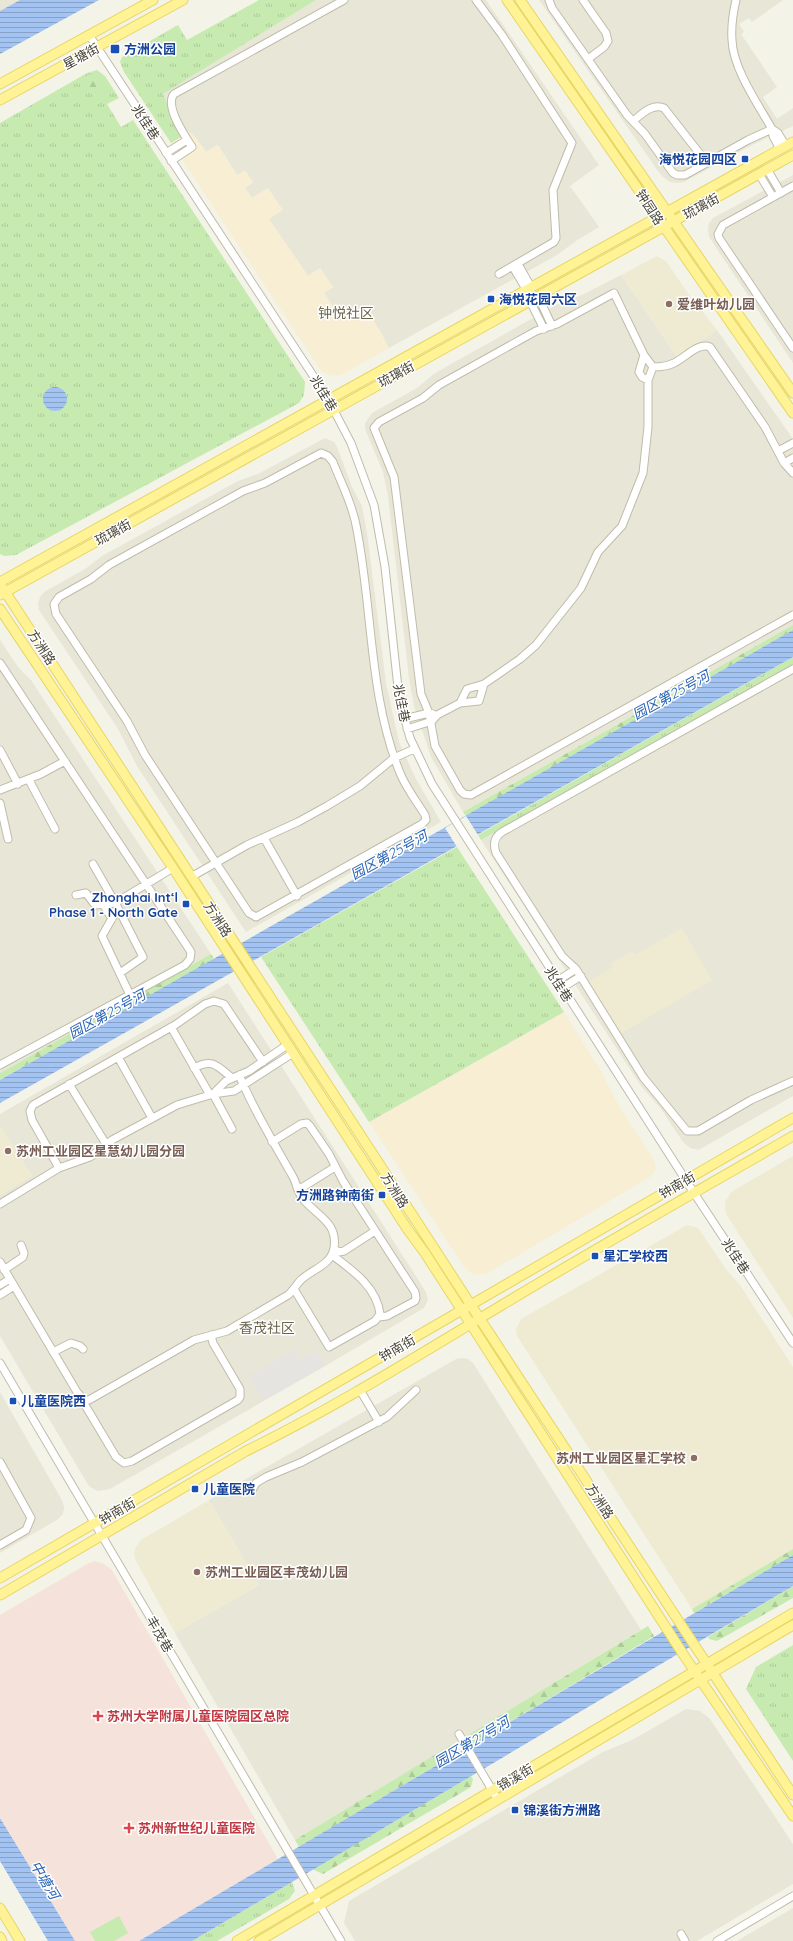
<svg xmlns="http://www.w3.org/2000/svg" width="793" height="1941" viewBox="0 0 793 1941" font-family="Quicksand,'Noto Sans SC',sans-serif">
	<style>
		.residential { fill: #e8e6d6 }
		.commercial { fill: #f7eed3 }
		.education { fill: #eeebd2 }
		.medical { fill: #f5e3db }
		.grass { fill: url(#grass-tufts) }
		.forest { fill: url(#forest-firs) }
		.pitch { fill: #c6eab0 }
		.parking { fill: #e6e4e0 }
		.water { fill: url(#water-rules) }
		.pier { fill: #f4f3e8 }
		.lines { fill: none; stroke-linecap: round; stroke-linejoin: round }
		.minor-casing { stroke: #c0bcaa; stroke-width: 9 }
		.major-casing { stroke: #e7d663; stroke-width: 11 }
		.minor { stroke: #fff; stroke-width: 7 }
		.major { stroke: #fff396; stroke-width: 9 }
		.transit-dot { fill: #1a4fb4; stroke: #fff; stroke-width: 1.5 }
		.education-dot { fill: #8d6e63; stroke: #fff; stroke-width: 1.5 }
		.health-dot { fill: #e0444e; stroke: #fff; stroke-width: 1.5 }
		.labels { text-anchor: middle; stroke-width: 3; stroke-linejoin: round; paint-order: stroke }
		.transit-label { font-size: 13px; font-weight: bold; fill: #164399; stroke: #fff; text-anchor: start }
		.street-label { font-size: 13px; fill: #484436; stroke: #fff }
		.education-label { font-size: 13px; font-weight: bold; fill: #785e54; stroke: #fff; text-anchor: start }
		.health-label { font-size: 13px; font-weight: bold; fill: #be3a42; stroke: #fff; text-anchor: start }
		.neighbourhood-label { font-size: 14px; fill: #6b644d; stroke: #fff }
		.water-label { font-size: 14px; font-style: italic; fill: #2c65b8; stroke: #fff }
	</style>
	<defs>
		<pattern id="grass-tufts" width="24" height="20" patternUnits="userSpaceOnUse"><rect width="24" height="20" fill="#c6eab0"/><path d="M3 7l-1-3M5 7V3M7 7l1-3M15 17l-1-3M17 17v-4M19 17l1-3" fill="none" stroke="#acca98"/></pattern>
		<pattern id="forest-firs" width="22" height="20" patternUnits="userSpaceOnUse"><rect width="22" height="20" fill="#c6eab0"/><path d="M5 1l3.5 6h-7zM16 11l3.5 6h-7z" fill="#acca98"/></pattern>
		<pattern id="water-rules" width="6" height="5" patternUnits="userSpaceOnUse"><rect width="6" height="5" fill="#a3c4f2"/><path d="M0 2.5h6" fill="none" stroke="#87a1c5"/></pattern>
	</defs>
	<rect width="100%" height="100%" fill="#f4f3e8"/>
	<path class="residential" d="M0,0H20L0,11Z
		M316,0H486L599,165L570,186L599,227L576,241L557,255L389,348L379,329L354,314L336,311L324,293L333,287L320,268L308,276L269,219L268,188L252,198L245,188L253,182L237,175L218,145L206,152L195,137L189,132L181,137L163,94Z
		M539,0H783L752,22L749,18L739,24L744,32L741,34L777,87L763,97L777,119L793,108V126L752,145L684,182L677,183L670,182L663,177L658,171Z
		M793,175V363L709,237L708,229L709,223L713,218Z
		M621,275L677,357L717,330L793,439V625L463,812L431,757L414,706L409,678L388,496L383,472L365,429V423L372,413L417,388L435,373L558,304L584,294Z
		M325,438L334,442L337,447L352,487L362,506L367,533L386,683L399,742L416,779L441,822L246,932L137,766L118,729L39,610L38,604L40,597L44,592L85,569L102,556L238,481L260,473Z
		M0,640L18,667L31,680L211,954L0,1073Z
		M793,665V1096L704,1147L698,1150L690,1148L683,1142L661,1109L641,1086L481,840Z
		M228,983L426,1292L428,1300L424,1308L325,1366L110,1489L98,1491L90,1487L87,1483L0,1336V1195L32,1176L0,1126V1114Z
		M462,1358L468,1359L473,1363L641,1630L295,1840L175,1633L259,1585L209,1500L456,1359Z
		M0,1392L63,1502L64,1508L63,1514L57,1520L0,1553Z
		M686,1709L700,1711L710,1719L793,1844V1884L697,1941H355L344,1923L349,1901L603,1752L632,1740Z
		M793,1908V1941H737Z"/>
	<path class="commercial" d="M189,132L195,137L206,152L218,145L237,175L245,170L253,182L245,188L252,198L268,188L283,210L269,219L308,276L320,268L333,287L324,293L336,311L354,314L367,308L389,348L341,375L332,376L321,371L171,143Z
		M564,1012L601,1071L619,1106L654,1160L656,1168L650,1177L488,1273L475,1275L469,1272L464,1267L369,1122Z"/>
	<path class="education" d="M657,256L666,261L687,292L717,330L677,357L621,275Z
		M682,928L712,980L620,1034L588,982L613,967L611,963L632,951L635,955Z
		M0,1126L32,1176L0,1195Z
		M793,1156V1318L726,1214L725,1208V1202L731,1192Z
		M687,1225L698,1228L703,1235L725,1268L740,1285L793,1367V1549L692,1609L517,1336L516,1329L521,1319Z
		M209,1500L259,1585L175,1633L135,1559L134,1553L136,1547L141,1540Z"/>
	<path class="medical" d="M95,1561L104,1564L112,1570L278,1859L139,1941H75L0,1818V1615L87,1564Z"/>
	<path class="grass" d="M259,0H316L163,94L181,137L171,143L124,72L120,62L122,57L178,25L187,40Z
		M97,70L105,76L119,98L107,104L121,127L133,120L305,382L304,395L299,403L16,555L4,556L0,554V123L87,73Z
		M793,657V665L481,840L478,835Z
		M457,847L564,1012L369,1122L261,957Z
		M793,1645V1761L746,1689L756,1667Z
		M292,1882L295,1891L289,1899L217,1941H192Z"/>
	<path class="forest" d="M90,74L103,78L106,82V87L92,95L83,81L85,77Z
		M793,625V630L466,816L463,812Z
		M211,954L214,959L0,1080V1073Z
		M793,1549V1555L694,1613L692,1609Z
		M793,1586V1598L717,1641L709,1639L708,1637Z
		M648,1626L654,1636L473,1744L468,1735Z
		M451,1745L457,1753L299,1847L295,1840Z
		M471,1776L473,1779L471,1787L323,1874L312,1869Z"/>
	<path class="pitch" d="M119,1916L128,1933L114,1941H95L90,1932Z"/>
	<path class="parking" d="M295,1350L301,1359L316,1350L325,1366L263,1401L248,1376Z"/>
	<path class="water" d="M20,0H99L0,54V11Z
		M43 399a12 12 0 1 1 24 0a12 12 0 1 1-24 0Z
		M793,630V657L0,1103V1080Z
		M793,1555V1586L192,1941H139Z
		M0,1818L75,1941H48L0,1861Z"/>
	<path class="pier" d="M466,816L478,835L457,847L445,828Z"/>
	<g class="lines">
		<defs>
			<path id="minor" d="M476,0L502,35L572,143L553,190L556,238L554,242L499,274
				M549,0L552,8L627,115L645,134L673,173L677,175H685L748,140L772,129
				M583,0L606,33L608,41L604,47L588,59
				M736,0C733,13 731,27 732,40C733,69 758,104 772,129L773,136L780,149
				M89,35L312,374L328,399L351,443L374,505L385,567L399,697L410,738L432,784L694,1193L793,1343
				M633,121C642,114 652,103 664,108L707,163
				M772,129L778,133L786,146
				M166,153L187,140
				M171,161L192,147C185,136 164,106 174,94L344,0
				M767,169L781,193
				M759,174L773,197
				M793,186L723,225L718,234L719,238L793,348
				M518,264L531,287
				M513,267L526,289
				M538,296L552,326
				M530,301L544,329
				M644,355L639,372L642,377L648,380
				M653,367C660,367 668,366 674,363C685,358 698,342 710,347L765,427L784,463L793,473
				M778,451L793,443
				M321,453L328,456L333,462C341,483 352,503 356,525C373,607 368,694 400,773C406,788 417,802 425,815L426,820L422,824L256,917L249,913L145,755L127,721L56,614L54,604L59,597L91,579L109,565L243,491L265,483Z
				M784,463L793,458
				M0,663L191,952L190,959L185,965L0,1065
				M793,669L502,832C494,837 493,844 496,853L562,956L576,969L643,1077L687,1131H698L751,1100L793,1081
				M460,703L467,689L484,684L520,659L536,645L581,588L598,552L622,526L643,473L648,427V380L653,367L644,355L614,293L557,324L536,331L439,385L423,398L379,422L374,428L394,477L421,694L429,713L435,746L460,790L464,794L471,795L793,615
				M404,719L429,713L433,714
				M407,729L432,721L437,715L460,703L479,701L484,684
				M0,750L18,784
				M29,780L55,829
				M0,790L41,774L65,761
				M0,803L8,839
				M264,838L297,896
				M93,864L117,906
				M191,877L247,845L298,822L327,806L360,786L394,758L414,749
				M76,895L86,893L95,905L115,903L173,868
				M103,904L112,919
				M120,973L143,957L118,908L102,936L130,995
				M557,981L576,969
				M562,988L581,976
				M171,1027L210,1095
				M118,1057L152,1118
				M194,1068C213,1058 217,1066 232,1078
				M69,1084L106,1144
				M213,1094L226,1081L249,1071L287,1045
				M213,1094L232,1129
				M272,1142L301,1124L307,1123L310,1126L329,1154L343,1181L415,1292L416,1298L415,1301L387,1316L379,1317
				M59,1168L32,1120L30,1111L33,1105L175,1025L205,1004L214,1001L224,1004L263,1062
				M297,1188L303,1187L335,1167
				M0,1204L59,1168L90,1157L112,1140L177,1105L213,1094L234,1091L293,1053
				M334,1249L339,1252L344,1251L375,1231
				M0,1262L77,1392L84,1400H89L194,1340L227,1331L288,1295C294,1290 297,1283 302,1279C313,1269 331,1265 334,1248C338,1222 317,1216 303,1199C297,1192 297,1183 292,1175C273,1142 254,1110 239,1075
				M4,1270L23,1257L24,1253L21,1245
				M0,1285L10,1279
				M294,1289L329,1347L375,1321L380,1314C377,1287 352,1270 332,1255
				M0,1295L14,1286
				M53,1352L71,1343L80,1346L83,1349
				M0,1363L341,1941
				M360,1390L379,1422
				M84,1400L85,1405L116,1457L124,1463L132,1461L238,1400L240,1397V1389L213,1343L211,1335
				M0,1462L31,1518L26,1530L0,1545
				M252,1490L256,1483L266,1477L302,1462L387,1417L416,1390
				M459,1734L498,1800
				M681,1934L685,1941
				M717,1941L793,1896"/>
			<path id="major" d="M507,0L793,413
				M520,0L793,393
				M0,84L153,0
				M0,100L183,0
				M0,582L793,142
				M0,584L365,1142L480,1319L793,1795
				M0,595L793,155
				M0,609L173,868L408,1230L425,1253L685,1657L793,1816
				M0,1578L793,1118
				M0,1595L246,1451C334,1408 417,1356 502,1305C598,1247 696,1192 793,1136
				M0,1908L20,1941
				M0,1937L2,1941
				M237,1941L793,1613
				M259,1941L793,1625"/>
		</defs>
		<use href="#minor" class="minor-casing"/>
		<use href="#major" class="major-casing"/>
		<use href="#minor" class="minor"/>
		<use href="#major" class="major"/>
	</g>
	<g class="transit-dot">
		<rect x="110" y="44" width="10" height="10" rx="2"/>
		<rect x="741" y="155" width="8" height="8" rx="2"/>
		<rect x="487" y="295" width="8" height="8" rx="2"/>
		<rect x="182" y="900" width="8" height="8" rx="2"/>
		<rect x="378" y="1191" width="8" height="8" rx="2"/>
		<rect x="591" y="1252" width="8" height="8" rx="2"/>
		<rect x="9" y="1397" width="8" height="8" rx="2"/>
		<rect x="191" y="1485" width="8" height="8" rx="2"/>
		<rect x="511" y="1806" width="8" height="8" rx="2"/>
	</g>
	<g class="education-dot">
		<circle cx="669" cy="304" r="4"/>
		<circle cx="8" cy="1151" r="4"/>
		<circle cx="694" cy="1458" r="4"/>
		<circle cx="197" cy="1572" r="4"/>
	</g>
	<g class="health-dot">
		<path d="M96 1710h4v4h4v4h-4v4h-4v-4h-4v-4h4z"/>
		<path d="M127 1822h4v4h4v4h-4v4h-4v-4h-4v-4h4z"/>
	</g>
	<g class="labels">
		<g class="transit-label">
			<text x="124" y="54">方洲公园</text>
			<text x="737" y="164" text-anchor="end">海悦花园四区</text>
			<text x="499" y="304">海悦花园六区</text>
			<text x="178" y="902" text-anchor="end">Zhonghai Int‘l<tspan x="178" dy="15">Phase 1 - North Gate</tspan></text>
			<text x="374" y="1200" text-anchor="end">方洲路钟南街</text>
			<text x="603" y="1261">星汇学校西</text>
			<text x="21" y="1406">儿童医院西</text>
			<text x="203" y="1494">儿童医院</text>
			<text x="523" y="1815">锦溪街方洲路</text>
		</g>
		<g class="street-label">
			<text transform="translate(81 56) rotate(-29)" y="5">星塘街</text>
			<text transform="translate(146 122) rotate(57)" y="5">兆佳巷</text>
			<text transform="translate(701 206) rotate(-29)" y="5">琉璃街</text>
			<text transform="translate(650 207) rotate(57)" y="5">钟园路</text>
			<text transform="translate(396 374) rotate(-29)" y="5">琉璃街</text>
			<text transform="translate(324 393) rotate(59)" y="5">兆佳巷</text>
			<text transform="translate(113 532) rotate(-29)" y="5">琉璃街</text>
			<text transform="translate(42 647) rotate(57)" y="5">方洲路</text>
			<text transform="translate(402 703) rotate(79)" y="5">兆佳巷</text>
			<text transform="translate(218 919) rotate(57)" y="5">方洲路</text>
			<text transform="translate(559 984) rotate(57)" y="5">兆佳巷</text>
			<text transform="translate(677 1185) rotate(-30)" y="5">钟南街</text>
			<text transform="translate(395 1190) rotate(58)" y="5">方洲路</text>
			<text transform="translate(736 1256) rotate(57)" y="5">兆佳巷</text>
			<text transform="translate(397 1348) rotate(-30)" y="5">钟南街</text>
			<text transform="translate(600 1501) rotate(57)" y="5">方洲路</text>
			<text transform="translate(117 1511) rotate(-30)" y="5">钟南街</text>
			<text transform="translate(160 1634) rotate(60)" y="5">丰茂巷</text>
			<text transform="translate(515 1777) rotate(-31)" y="5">锦溪街</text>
		</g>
		<g class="education-label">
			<text x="677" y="309">爱维叶幼儿园</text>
			<text x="16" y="1156">苏州工业园区星慧幼儿园分园</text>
			<text x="686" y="1463" text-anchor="end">苏州工业园区星汇学校</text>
			<text x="205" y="1577">苏州工业园区丰茂幼儿园</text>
		</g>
		<g class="health-label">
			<text x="107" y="1721">苏州大学附属儿童医院园区总院</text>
			<text x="138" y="1833">苏州新世纪儿童医院</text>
		</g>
		<g class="neighbourhood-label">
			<text x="346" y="318">钟悦社区</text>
			<text x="267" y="1333">香茂社区</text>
		</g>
		<g class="water-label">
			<text transform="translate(671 695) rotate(-29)" y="5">园区第25号河</text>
			<text transform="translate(389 855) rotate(-29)" y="5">园区第25号河</text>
			<text transform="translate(107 1014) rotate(-29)" y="5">园区第25号河</text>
			<text transform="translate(472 1742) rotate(-31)" y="5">园区第27号河</text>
			<text transform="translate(45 1880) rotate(59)" y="5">中塘河</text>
		</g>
	</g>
</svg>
